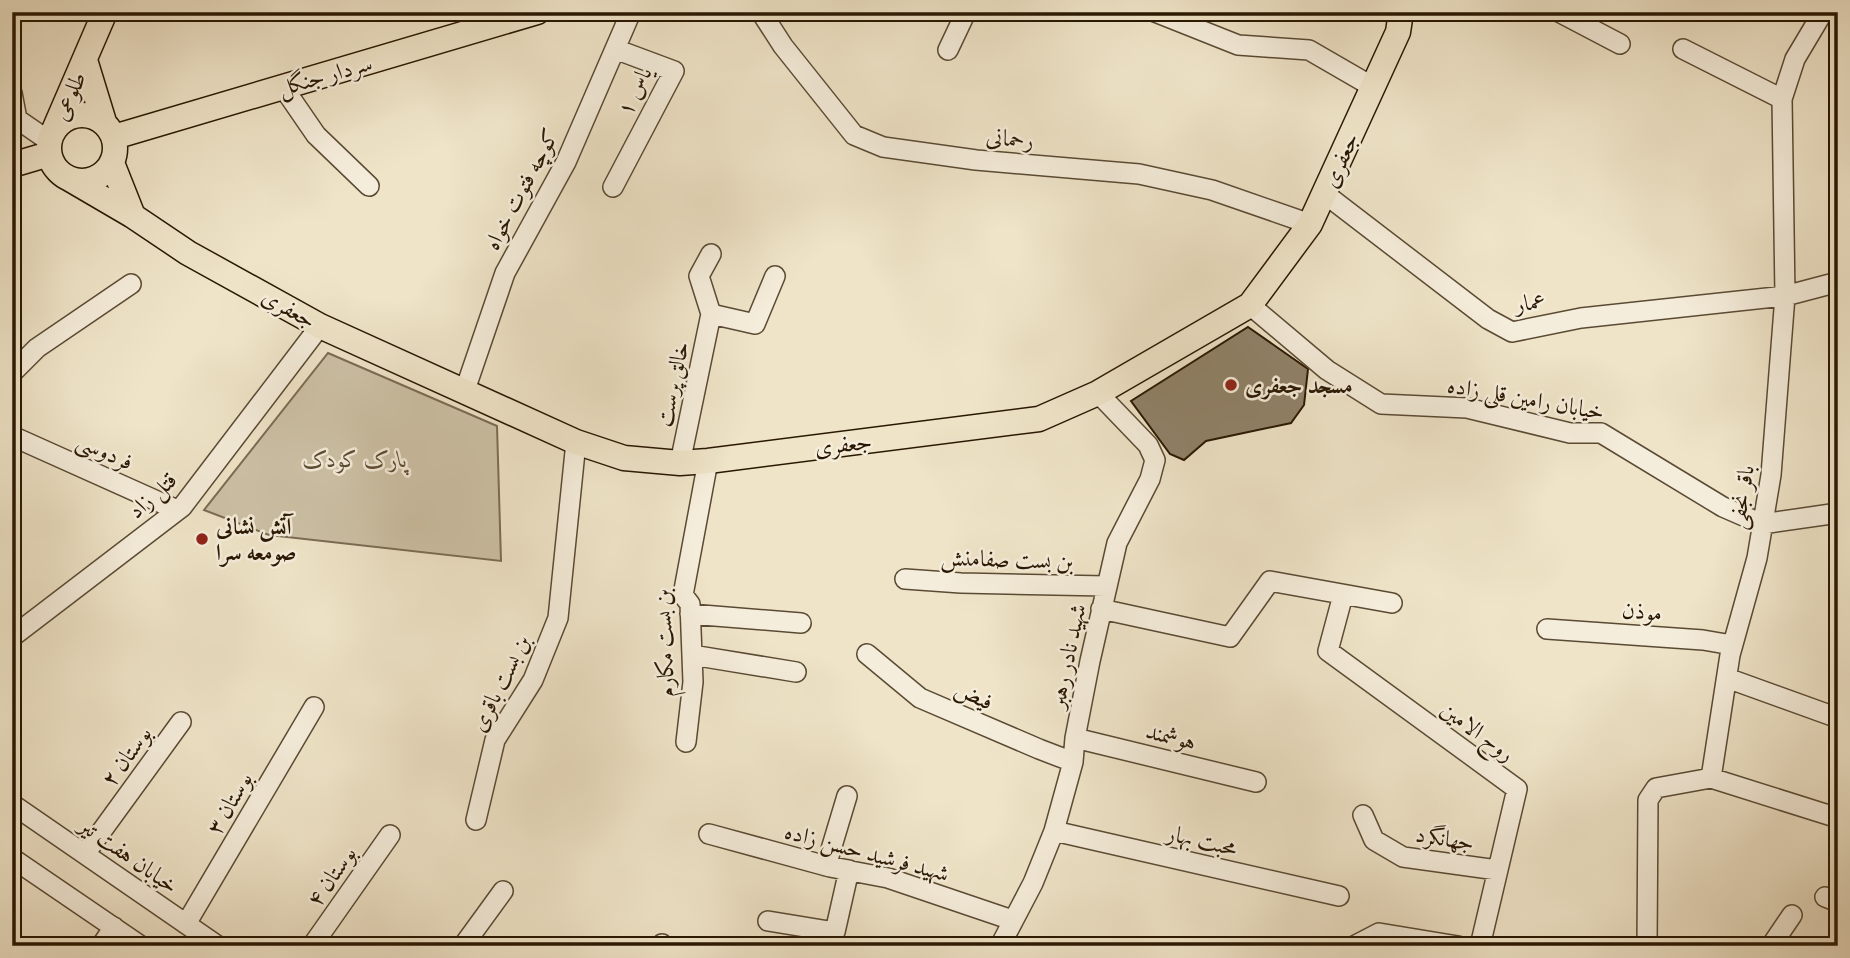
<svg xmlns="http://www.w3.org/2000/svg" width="1850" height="958" viewBox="0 0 1850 958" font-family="'IM FELL Double Pica',Amiri,serif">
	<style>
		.green { fill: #cdc1a6; stroke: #7b6c54; stroke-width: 2 }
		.building { fill: #908269; stroke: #291702; stroke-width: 2 }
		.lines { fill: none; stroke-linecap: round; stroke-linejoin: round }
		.minor-casing { stroke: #5a4a34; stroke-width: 22 }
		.major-casing { stroke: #291702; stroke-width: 27 }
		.minor { stroke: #f5eddb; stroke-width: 19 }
		.major { stroke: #efe4c8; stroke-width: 24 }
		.poi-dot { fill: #8f2418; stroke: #f5eddb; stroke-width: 2.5 }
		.labels { text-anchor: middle; stroke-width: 5; stroke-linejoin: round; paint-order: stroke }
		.street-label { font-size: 23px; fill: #291702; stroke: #f5eddb }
		.poi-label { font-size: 23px; font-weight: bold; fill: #291702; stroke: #f5eddb; text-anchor: start }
		.park-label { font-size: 23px; font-style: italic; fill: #5a4a33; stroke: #f5eddb }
	</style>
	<rect width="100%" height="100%" fill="#efe4c8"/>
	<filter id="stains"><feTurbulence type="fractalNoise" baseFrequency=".00286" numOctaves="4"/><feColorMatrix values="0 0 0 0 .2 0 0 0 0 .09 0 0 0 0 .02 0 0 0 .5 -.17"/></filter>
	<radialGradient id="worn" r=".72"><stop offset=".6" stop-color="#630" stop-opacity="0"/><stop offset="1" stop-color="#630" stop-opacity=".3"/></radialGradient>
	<path class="green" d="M328,353L497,426L501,561L269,535L204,510Z"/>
	<path class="building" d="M1248,327L1308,369L1304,405L1291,423L1206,441L1184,460L1170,454L1131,401Z"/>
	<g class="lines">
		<defs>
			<path id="minor" d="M761,12L783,46L854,135L883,147L976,160L1139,174L1212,190L1310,224
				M1155,12L1238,45L1309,50L1373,87
				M1559,12L1620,44
				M1683,49L1782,99
				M948,50L966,12
				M283,87L316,135L369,186
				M12,93L17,119L49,141
				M613,187L674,71L615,49
				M1325,194L1488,319L1512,332L1581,318L1785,296L1838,282
				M711,254L699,276L711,314L755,324L775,276
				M1250,305L1327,370L1381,404L1467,408L1570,433H1601L1723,507L1762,524L1838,513
				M12,373L37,348L131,284
				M464,393L505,273L566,162L631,12
				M12,436L177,510
				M680,463L711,314
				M905,579L961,583L1106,586
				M1343,595L1328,651L1517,789L1480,946
				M1101,609L1230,637L1270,581L1392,603
				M690,614L801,623
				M1547,629L1703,640L1732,645
				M12,637L182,507L320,326
				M867,654L920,698L1039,749L1073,762
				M692,655L796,672
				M1727,678L1838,718
				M1075,738L1256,782
				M686,742L693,682L690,604L683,595L708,461
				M1711,778L1838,818
				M12,804L218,946
				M1363,815L1374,840L1403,857L1497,870
				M476,820L495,740L533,680L558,618L576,442
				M1054,831L1339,896
				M709,834L830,867L888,878L1012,920
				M85,854L181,722
				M12,858L141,946
				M1825,897L1838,902
				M768,921L835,932L849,870L826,866L847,796
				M186,924L314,707
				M101,946L114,927
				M312,946L390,835
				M463,946L503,891
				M660,946L662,944
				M1000,946L1033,883L1054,831L1073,762L1075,738L1090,661L1117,543L1150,479L1155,460L1148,445L1098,393
				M1354,946L1379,933L1458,946
				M1647,946L1648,800L1656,788L1711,778L1730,655L1757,558L1771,475L1785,296L1782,99L1795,59L1823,12
				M1771,946L1792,915"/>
			<path id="major" d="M85,60L104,122
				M49 148a33 33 0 1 1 66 0a33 33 0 1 1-66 0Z
				M54,130L105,12
				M114,137L537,12
				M112,163L133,216
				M12,165L49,154
				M68,178L133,216L188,253L320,326L576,442L624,458L680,463L708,461L1039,419L1098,393L1250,305L1310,224L1398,32L1401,12"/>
		</defs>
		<use href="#minor" class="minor-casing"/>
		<use href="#major" class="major-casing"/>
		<use href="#minor" class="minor"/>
		<use href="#major" class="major"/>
	</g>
	<g class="poi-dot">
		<circle cx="1231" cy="385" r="7"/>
		<circle cx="202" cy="539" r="7"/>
	</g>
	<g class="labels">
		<g class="street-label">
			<text transform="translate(325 75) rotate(-16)" y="8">سردار جنگل</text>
			<text transform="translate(634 91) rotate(-64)" y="8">یاس ۱</text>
			<text transform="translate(69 96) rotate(-66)" y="8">طلوعی</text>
			<text transform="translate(1010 138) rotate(5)" y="8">رحمانی</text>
			<text transform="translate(1340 160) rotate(-66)" y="8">جعفری</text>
			<text transform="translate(521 189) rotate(-62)" y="8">کوچه فتوت خواه</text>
			<text transform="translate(1530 302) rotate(-8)" y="8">عمار</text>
			<text transform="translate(289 308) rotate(29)" y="8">جعفری</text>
			<text transform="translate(672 384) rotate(-78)" y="8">خالق پرست</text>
			<text transform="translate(1526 398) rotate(10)" y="8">خیابان رامین قلی زاده</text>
			<text transform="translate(843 444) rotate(-7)" y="8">جعفری</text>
			<text transform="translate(105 451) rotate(24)" y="8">فردوسی</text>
			<text transform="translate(152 495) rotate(-42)" y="8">قتل زاد</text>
			<text transform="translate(1741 497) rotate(-81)" y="8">باقر نجفی</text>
			<text transform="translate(1007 559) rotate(2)" y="8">بن بست صفامنش</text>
			<text transform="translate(1642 611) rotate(5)" y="8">موذن</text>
			<text transform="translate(664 643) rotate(-92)" y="8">بن بست مکارم</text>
			<text transform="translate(1067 656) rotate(-78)" y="8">شهید نادر رهبر</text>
			<text transform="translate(500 683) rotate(-63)" y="8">بن بست باقری</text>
			<text transform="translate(974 695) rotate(24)" y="8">فیض</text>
			<text transform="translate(1478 731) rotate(36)" y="8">روح الامین</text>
			<text transform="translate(1171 736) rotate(14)" y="8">هوشمند</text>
			<text transform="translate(126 756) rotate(-54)" y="8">بوستان ۲</text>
			<text transform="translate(229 803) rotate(-60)" y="8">بوستان ۳</text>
			<text transform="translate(1445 838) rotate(9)" y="8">جهانگرد</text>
			<text transform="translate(1202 840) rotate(13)" y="8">محبت بهار</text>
			<text transform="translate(867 852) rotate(15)" y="8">شهید فرشید حسن زاده</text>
			<text transform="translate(129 855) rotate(35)" y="8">خیابان هفت تیر</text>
			<text transform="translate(331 876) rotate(-55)" y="8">بوستان ۴</text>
		</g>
		<g class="poi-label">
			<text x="1245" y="393">مسجد جعفری</text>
			<text x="216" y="534">آتش نشانی<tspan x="216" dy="26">صومعه سرا</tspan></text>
		</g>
		<g class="park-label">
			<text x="355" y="467">پارک کودک</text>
		</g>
	</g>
	<rect width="1850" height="958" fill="none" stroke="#efe4c8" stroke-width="42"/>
	<rect x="14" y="14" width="1822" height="930" fill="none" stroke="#291702" stroke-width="3.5"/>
	<rect x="21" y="21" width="1808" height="916" fill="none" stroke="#291702" stroke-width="2"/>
	<rect width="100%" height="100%" filter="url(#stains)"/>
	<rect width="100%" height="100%" fill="url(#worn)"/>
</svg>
